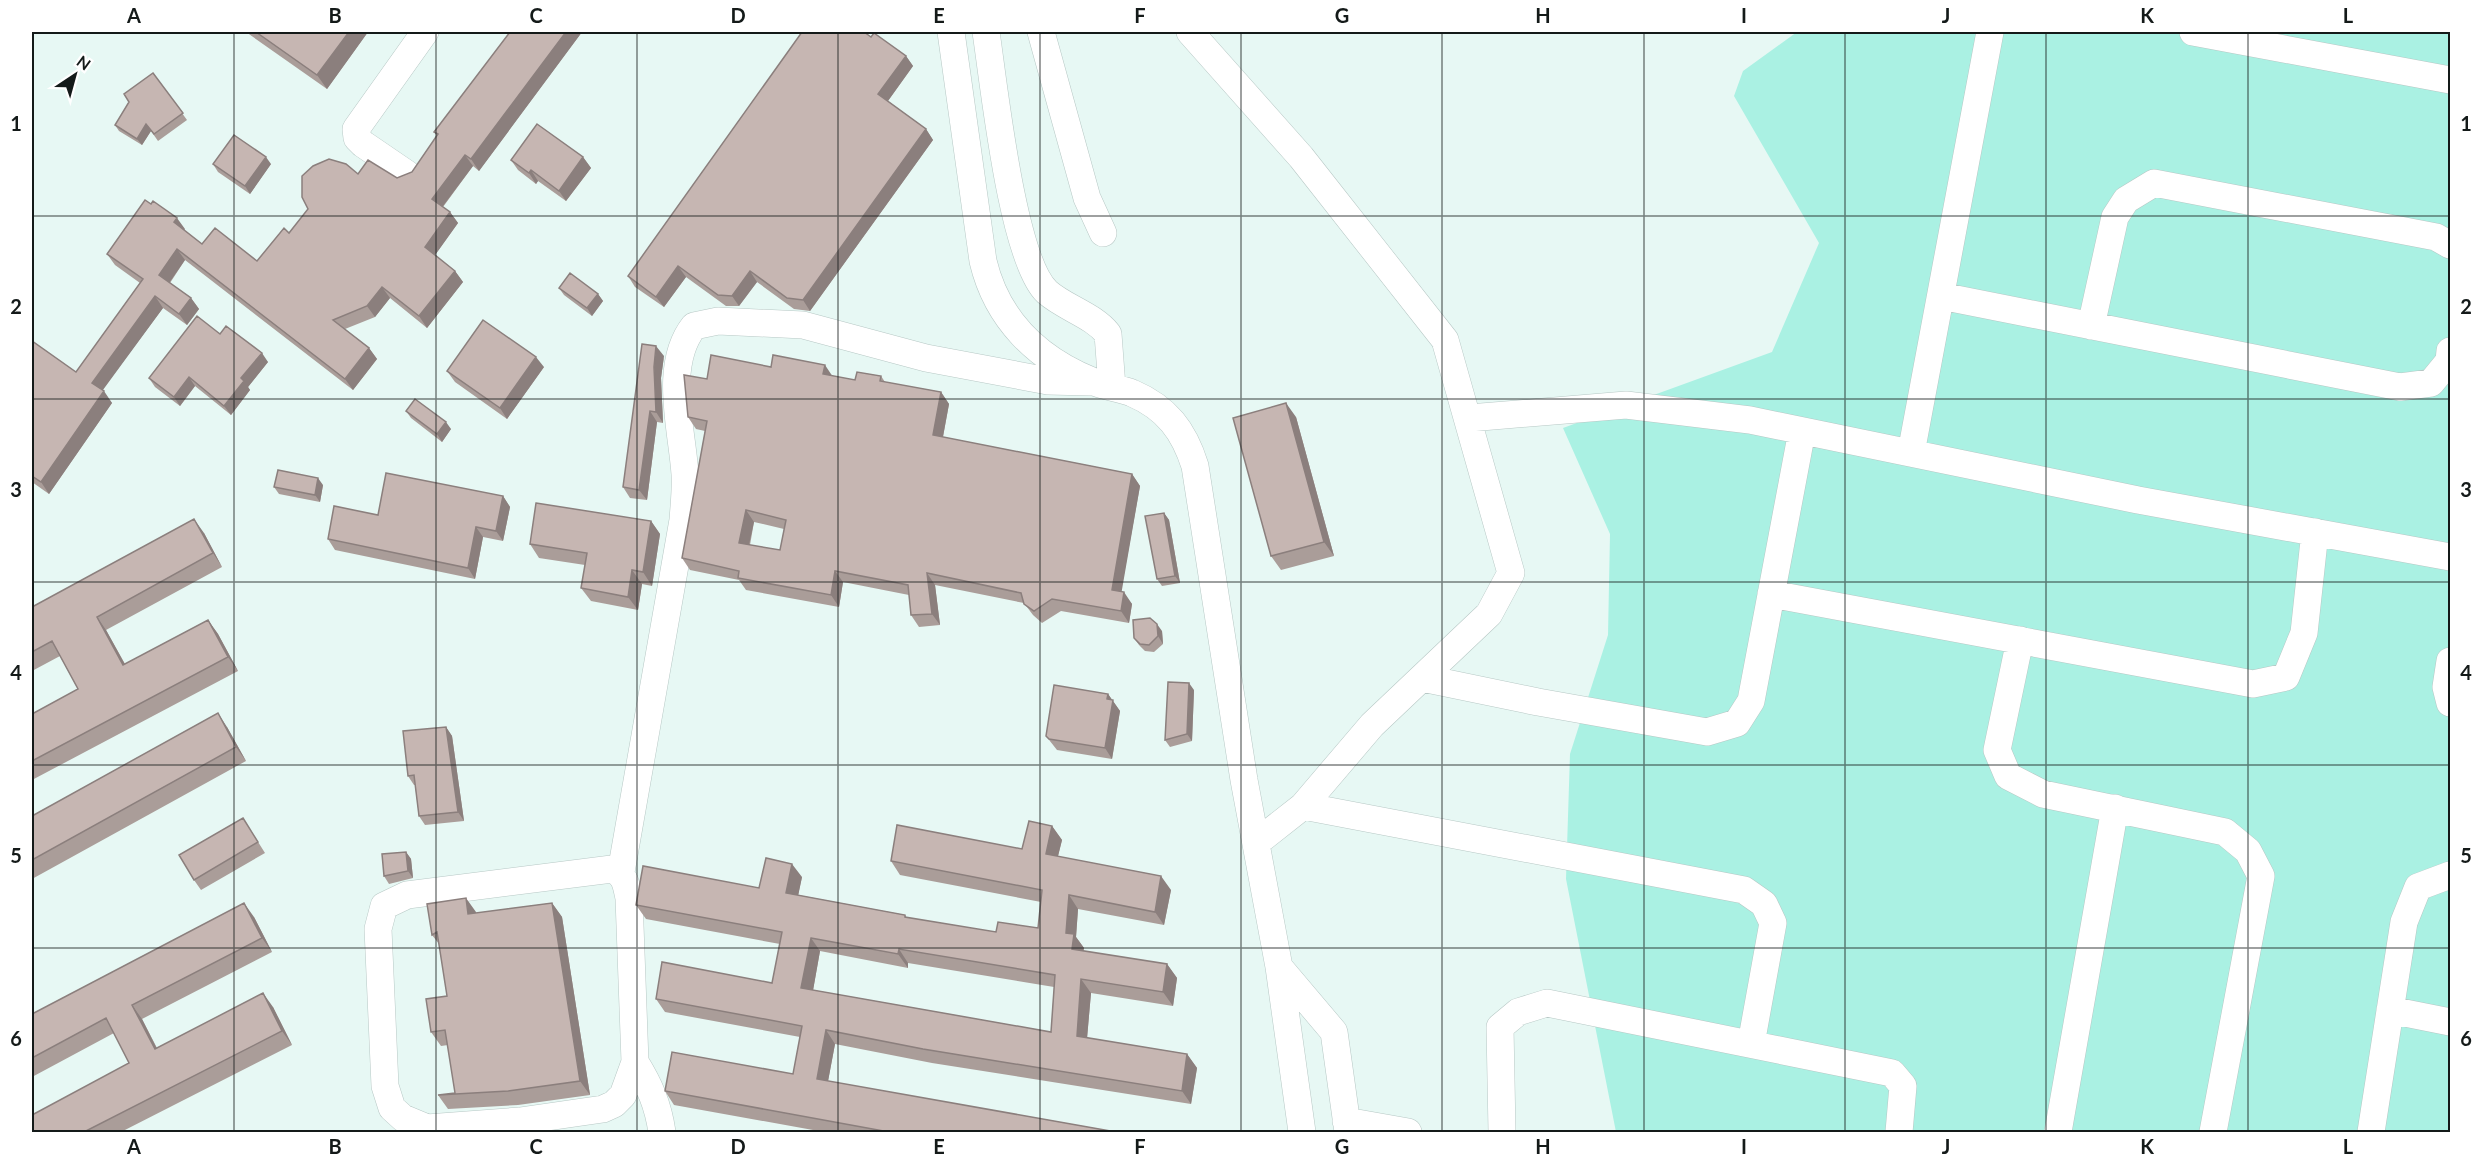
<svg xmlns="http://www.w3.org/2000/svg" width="2482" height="1164" viewBox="0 0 2482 1164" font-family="Lato,sans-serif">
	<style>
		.green { fill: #aaf1e3 }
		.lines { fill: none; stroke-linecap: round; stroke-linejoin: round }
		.minor-casing { stroke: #b7c8c5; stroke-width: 28 }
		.minor { stroke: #fff; stroke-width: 27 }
		.wall { fill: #aa9d99; fill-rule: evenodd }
		.shaded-wall { fill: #8b7f7d }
		.building { fill: #c6b6b2; stroke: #8b7f7d; stroke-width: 1.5; fill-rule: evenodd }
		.grid { fill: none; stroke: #141a19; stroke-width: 1.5; stroke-opacity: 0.55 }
		.neatline { fill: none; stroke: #141a19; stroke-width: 2 }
		.grid-label { font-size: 20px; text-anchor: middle; font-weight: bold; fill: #141a19 }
	</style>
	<rect width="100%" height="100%" fill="#e7f8f4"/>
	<path class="green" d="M1797,32H2450V1132H1616L1566,879L1570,754L1608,635L1610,534L1563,428L1772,352L1819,243L1734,96L1743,71Z"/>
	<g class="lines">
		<defs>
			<path id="minor" d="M951,32L983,261C997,320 1038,359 1092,381C1105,387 1119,388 1132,393C1167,408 1184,431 1195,466L1244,780L1279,967L1302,1132
				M986,32C994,85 1012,259 1047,292C1065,308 1093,315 1108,334L1112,387
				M1041,32L1087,198L1103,233
				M1190,32L1301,157L1445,340L1511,573L1489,614L1372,725L1303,806L1256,843
				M2193,32L2450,80
				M407,174L363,144L357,138L356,129L425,32
				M1941,296L2400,387L2431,383L2449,361L2450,351
				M2091,326L2115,217L2126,200L2154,183L2436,237L2450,245
				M1469,418L1626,405L1750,420L2138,500L2450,557
				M1911,453L1990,32
				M1771,594L2253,684L2286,677L2304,633L2315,532
				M2020,640L1997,750L2008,776L2043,794L2225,832L2248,851L2261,876L2213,1132
				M2450,661L2446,687L2450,703
				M1422,678L1538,702L1707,732L1737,723L1751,701L1802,431
				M1303,806L1744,890L1764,904L1773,923L1751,1044
				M612,869C626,875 626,885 629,898L635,1062L623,1095L614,1104L603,1109L520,1121L427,1128L403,1118L392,1108L385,1086L378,929L384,906L407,895Z
				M621,872L683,520C684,505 686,489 685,474C682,429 663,365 694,326L718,321L803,325L926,358L1048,381L1089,382
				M1279,967L1334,1032L1348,1132
				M2390,1010L2450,1022
				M635,1062C650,1086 658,1105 662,1132
				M1346,1121L1408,1132
				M1502,1132L1500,1027L1518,1012L1547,1003L1892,1073L1903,1086L1899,1132
				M2058,1132L2115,808
				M2371,1132L2404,922L2418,887L2450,875"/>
		</defs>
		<use href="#minor" class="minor-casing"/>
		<use href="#minor" class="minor"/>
	</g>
	<path class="wall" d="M246,32H368L327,89Z
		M510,32H582L479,171L473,166L443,207L450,212L458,223L435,255L455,271L463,282L427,328L390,298L375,317L345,329L369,348L377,359L353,390L185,260L170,283L191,298L199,309L187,325L163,308L102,390L112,403L49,494L32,482V341L76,372L140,283L115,265L107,254L185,229L184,230L202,244L257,261L358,174L397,178L412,172L437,136L434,132Z
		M871,37L906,56L913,66L888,101L926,129L933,140L810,311L794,309L757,282L739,306H726L686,277L664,307L635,287L628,276Z
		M153,73L187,120L158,141L151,131L142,145L119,131L115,125Z
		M583,157L591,168L566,201L538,181L536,184L518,170L511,160Z
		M213,164H271L250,194L218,172Z
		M559,288L598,294L603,301L592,316L564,295Z
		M220,334L268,362L248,387L250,390L231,415L195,386L180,406L155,387L149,378Z
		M664,356L661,378L663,423L657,422L647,500L630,498L623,487Z
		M544,367L507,419L455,382L447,371Z
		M771,367L833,376L855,380L881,376L885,382L941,392L949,404L943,437L1132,474L1140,486L1121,591L1132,604L1129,623L1061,611L1042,623L1033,615L1024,603L935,585L940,625L919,627L911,615L909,595L843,582L839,607L746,590L739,580L690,570L682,558L705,431L696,429L688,417L707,379ZM754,522L784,529L780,550L750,545Z
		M406,411L451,429L442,442L411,418Z
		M1296,417L1334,556L1281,570L1271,556Z
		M323,485L320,502L279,494L274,487Z
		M503,496L510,507L503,541L483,537L475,579L335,550L328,539L378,515Z
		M1164,513L1169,520L1180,583L1162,586L1157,579Z
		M651,521L660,534L652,586L642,584L638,610L591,601L581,588L585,565L539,558L530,544Z
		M204,533L222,567L106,630L125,664L208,620L218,634L238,671L32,780V714L78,689L60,656L32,671V607Z
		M1162,631L1163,644L1154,652L1145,651L1139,645L1134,638Z
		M1194,690L1192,741L1170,747L1165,740Z
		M1108,694L1120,711L1112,759L1057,750L1046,736Z
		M227,727L246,761L32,879V816Z
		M446,727L452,736L464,821L425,825L419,816L415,785H414L408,776Z
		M243,818L265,853L201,890L194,880Z
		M1052,826L1062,840L1058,856L1171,890L1164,925L1078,909L1076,937L1084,948L1083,951L1167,964L1177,978L1173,1006L1091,993L1087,1038L1187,1054L1197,1068L1191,1104L932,1063L835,1044L828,1081L1116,1132H824L674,1105L665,1091L793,1074L800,1037L665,1012L656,999L772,983L780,944L646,919L636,905L759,888L802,877L798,895L905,915L907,918L996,932L1038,928L1041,902L900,875L891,861L1022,849ZM820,951L908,968V963L1054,987L1051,1032L813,990Z
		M406,852L411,859L413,878L389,884L384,876Z
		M552,903L562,917L590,1095L518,1105L448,1109L438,1095L455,1093L448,1045L441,1046L431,1032L447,996L439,944L432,935L476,913Z
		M254,917L272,952L142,1019L157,1048L273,1007L292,1045L121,1132H32L129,1063L114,1033L32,1077V1014Z"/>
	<path class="shaded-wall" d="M349,32H368L327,89L317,75Z
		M566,32H582L479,171L471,159Z
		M906,56L913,66L885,105L878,94Z
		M146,124L151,131L142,145L137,139Z
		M926,129L933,140L810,311L803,300Z
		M465,155L473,166L440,210L432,199Z
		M266,157L271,164L250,194L245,186Z
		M583,157L591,168L566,201L559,191Z
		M531,170L538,181L536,184L529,173Z
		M450,212L458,223L433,258L425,247Z
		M177,218L185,229L182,233L174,222Z
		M177,249L185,260L167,286L159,275Z
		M678,266L686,277L664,307L656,297Z
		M455,271L463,282L427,328L419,316Z
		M750,271L757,282L739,306L732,296Z
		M382,287L390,298L375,317L367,306Z
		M598,294L603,301L592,316L587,308Z
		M155,296L163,308L100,394L92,383Z
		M191,298L199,309L187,325L179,314Z
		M656,346L664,356L661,378L663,423L656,412L654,367Z
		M369,348L377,359L353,390L345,379Z
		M262,353L268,362L248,387L250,390L231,415L224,406L241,378Z
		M536,357L544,367L507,419L500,408Z
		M825,365L833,377L823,374Z
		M189,377L195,386L180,406L174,397Z
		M104,391L112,403L49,494L41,482Z
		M941,392L949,404L941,447L933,435Z
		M1286,403L1296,417L1334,556L1324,542Z
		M650,411L657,422L647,500L639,490Z
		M446,422L451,429L442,442L437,434Z
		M1132,474L1140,486L1120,601L1112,590Z
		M318,478L323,485L320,502L315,495Z
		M503,496L510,507L503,541L496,531Z
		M746,510L754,522L747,554L739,543Z
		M1164,513L1169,520L1180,583L1175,576Z
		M194,519L204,533L222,567L213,553Z
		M651,521L660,534L652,586L643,572Z
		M476,527L483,537L475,579L468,568Z
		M632,570L642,584L638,610L628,597Z
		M835,571L843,582L839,607L831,595Z
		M927,573L935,585L940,625L932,614Z
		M1124,592L1132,604L1129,623L1121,611Z
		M97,617L106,630L133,679L123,665Z
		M208,620L218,634L238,671L228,657Z
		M1157,624L1162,631L1163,644L1158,636Z
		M1189,683L1194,690L1192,741L1187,734Z
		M1108,694L1120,711L1112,759L1105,748Z
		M218,713L227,727L246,761L236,747Z
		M446,727L452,736L464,821L458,812Z
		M1052,826L1062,840L1055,868L1046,854Z
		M406,852L411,859L413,878L408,871Z
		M792,864L802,877L796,906L786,893Z
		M1161,876L1171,890L1164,925L1155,912Z
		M1069,895L1078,909L1076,937L1084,948L1081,963L1072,949L1066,933Z
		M466,898L476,912L478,928L468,914Z
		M244,903L254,917L272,952L262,938Z
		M552,903L562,917L590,1095L580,1081Z
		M811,938L820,951L811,1002L801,988Z
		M899,949L908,963V968L898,954Z
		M1167,964L1177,978L1173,1006L1163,992Z
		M1081,979L1091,993L1086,1050L1077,1036Z
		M263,993L273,1007L292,1045L282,1031Z
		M132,1005L142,1019L164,1063L155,1049Z
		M826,1030L835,1044L826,1092L817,1079Z
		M1187,1054L1197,1068L1191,1104L1182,1091Z"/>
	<path class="building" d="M256,32H349L317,75Z
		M510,32H566L471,159L465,155L432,199L450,212L425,247L455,271L419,316L382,287L367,306L333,320L369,348L345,379L177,249L159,275L191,298L179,314L155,296L92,383L104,391L41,482L32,476V341L76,372L143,279L107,254L145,200L151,204L153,201L177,218L174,222L202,244L215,228L257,261L284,228L289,233L308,209L302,197V176L313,166L329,159L346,164L358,174L368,160L397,178L412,172L438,134L434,132Z
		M802,32H864L871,37L874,33L906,56L878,94L926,129L803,300L787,298L750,271L732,296L718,295L678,266L656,297L628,276Z
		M153,73L183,113L154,134L146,124L137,139L115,125L129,102L124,94Z
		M537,124L583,157L559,191L531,170L529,173L511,160Z
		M234,135L266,157L245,186L213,164Z
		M570,273L598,294L587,308L559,288Z
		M197,316L220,334L226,326L262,353L241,378L244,381L224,406L189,377L174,397L149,378Z
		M483,320L536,357L500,408L447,371Z
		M642,344L656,346L654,367L656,412L650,411L639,490L623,487Z
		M711,355L771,367L773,355L825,365L823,374L855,380L857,372L881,376L880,381L941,392L933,435L1132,474L1112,590L1124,592L1121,611L1052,599L1034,611L1024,604L1021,593L927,573L932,614L911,615L908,585L835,571L831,595L738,578L739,571L682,558L707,421L688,417L684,375L707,379ZM746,510L786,520L780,550L739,543Z
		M415,399L446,422L437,434L406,411Z
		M1286,403L1324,542L1271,556L1233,418Z
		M278,470L318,478L315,495L274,487Z
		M386,473L503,496L496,531L476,527L468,568L328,539L334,506L378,515Z
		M536,503L651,521L643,572L632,570L628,597L581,588L587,553L530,544Z
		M1164,513L1175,576L1157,579L1145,516Z
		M194,519L213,553L97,617L123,665L208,620L228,657L32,761V714L78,689L52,641L32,652V607Z
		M1150,618L1157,624L1158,636L1149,645L1140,644L1134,638L1133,620Z
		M1168,682L1189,683L1187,734L1165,740Z
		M1054,685L1108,694L1107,699L1113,700L1105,748L1049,739L1046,736Z
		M218,713L236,747L32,860V816Z
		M446,727L458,812L419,816L414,775L408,776L403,731Z
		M243,818L258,842L194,880L179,855Z
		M1029,821L1052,826L1046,854L1161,876L1155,912L1069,895L1066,933L1074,934L1072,949L1167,964L1163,992L1081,979L1077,1036L1187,1054L1182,1091L923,1049L826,1030L817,1079L1116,1132H889L665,1091L672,1052L793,1074L802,1026L656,999L662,962L772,983L782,932L636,905L643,866L759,888L766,858L792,864L786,893L905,915V917L996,932L998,922L1038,928L1042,890L891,861L897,825L1022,849ZM811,938L898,954L899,949L1055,975L1051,1032L801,988Z
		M406,852L408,871L384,876L382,854Z
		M466,898L468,914L552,903L580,1081L508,1091L438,1095L455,1093L445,1030L431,1032L426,999L447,996L437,932L432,935L427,904Z
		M244,903L262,938L132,1005L155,1049L263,993L282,1031L84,1132H32V1115L129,1063L106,1018L32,1058V1014Z"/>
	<path class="grid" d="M234,32V1132M436,32V1132M637,32V1132M838,32V1132M1040,32V1132M1241,32V1132M1442,32V1132M1644,32V1132M1845,32V1132M2046,32V1132M2248,32V1132M32,216H2450M32,399H2450M32,582H2450M32,765H2450M32,948H2450"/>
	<rect width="2482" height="1164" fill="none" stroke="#ffffff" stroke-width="66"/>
	<g transform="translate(75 75) rotate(36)" stroke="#ffffff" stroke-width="4.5" paint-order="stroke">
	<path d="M0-4.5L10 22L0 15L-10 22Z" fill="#141a19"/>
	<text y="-9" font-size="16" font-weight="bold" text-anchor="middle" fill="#141a19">N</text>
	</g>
	<rect x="33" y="33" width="2416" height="1098" class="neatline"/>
	<g class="grid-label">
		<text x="134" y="23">A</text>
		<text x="335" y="23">B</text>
		<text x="536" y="23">C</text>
		<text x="738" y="23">D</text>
		<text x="939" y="23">E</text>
		<text x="1140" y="23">F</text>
		<text x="1342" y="23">G</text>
		<text x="1543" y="23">H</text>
		<text x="1744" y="23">I</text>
		<text x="1946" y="23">J</text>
		<text x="2147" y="23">K</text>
		<text x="2348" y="23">L</text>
		<text x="16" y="131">1</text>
		<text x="2466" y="131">1</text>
		<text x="16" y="314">2</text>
		<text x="2466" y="314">2</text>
		<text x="16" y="497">3</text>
		<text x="2466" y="497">3</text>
		<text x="16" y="680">4</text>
		<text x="2466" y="680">4</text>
		<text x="16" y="863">5</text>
		<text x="2466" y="863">5</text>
		<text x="16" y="1046">6</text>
		<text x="2466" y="1046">6</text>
		<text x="134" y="1154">A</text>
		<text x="335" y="1154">B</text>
		<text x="536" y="1154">C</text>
		<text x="738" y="1154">D</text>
		<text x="939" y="1154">E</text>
		<text x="1140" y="1154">F</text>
		<text x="1342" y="1154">G</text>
		<text x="1543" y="1154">H</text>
		<text x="1744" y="1154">I</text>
		<text x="1946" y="1154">J</text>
		<text x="2147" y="1154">K</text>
		<text x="2348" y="1154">L</text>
	</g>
</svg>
